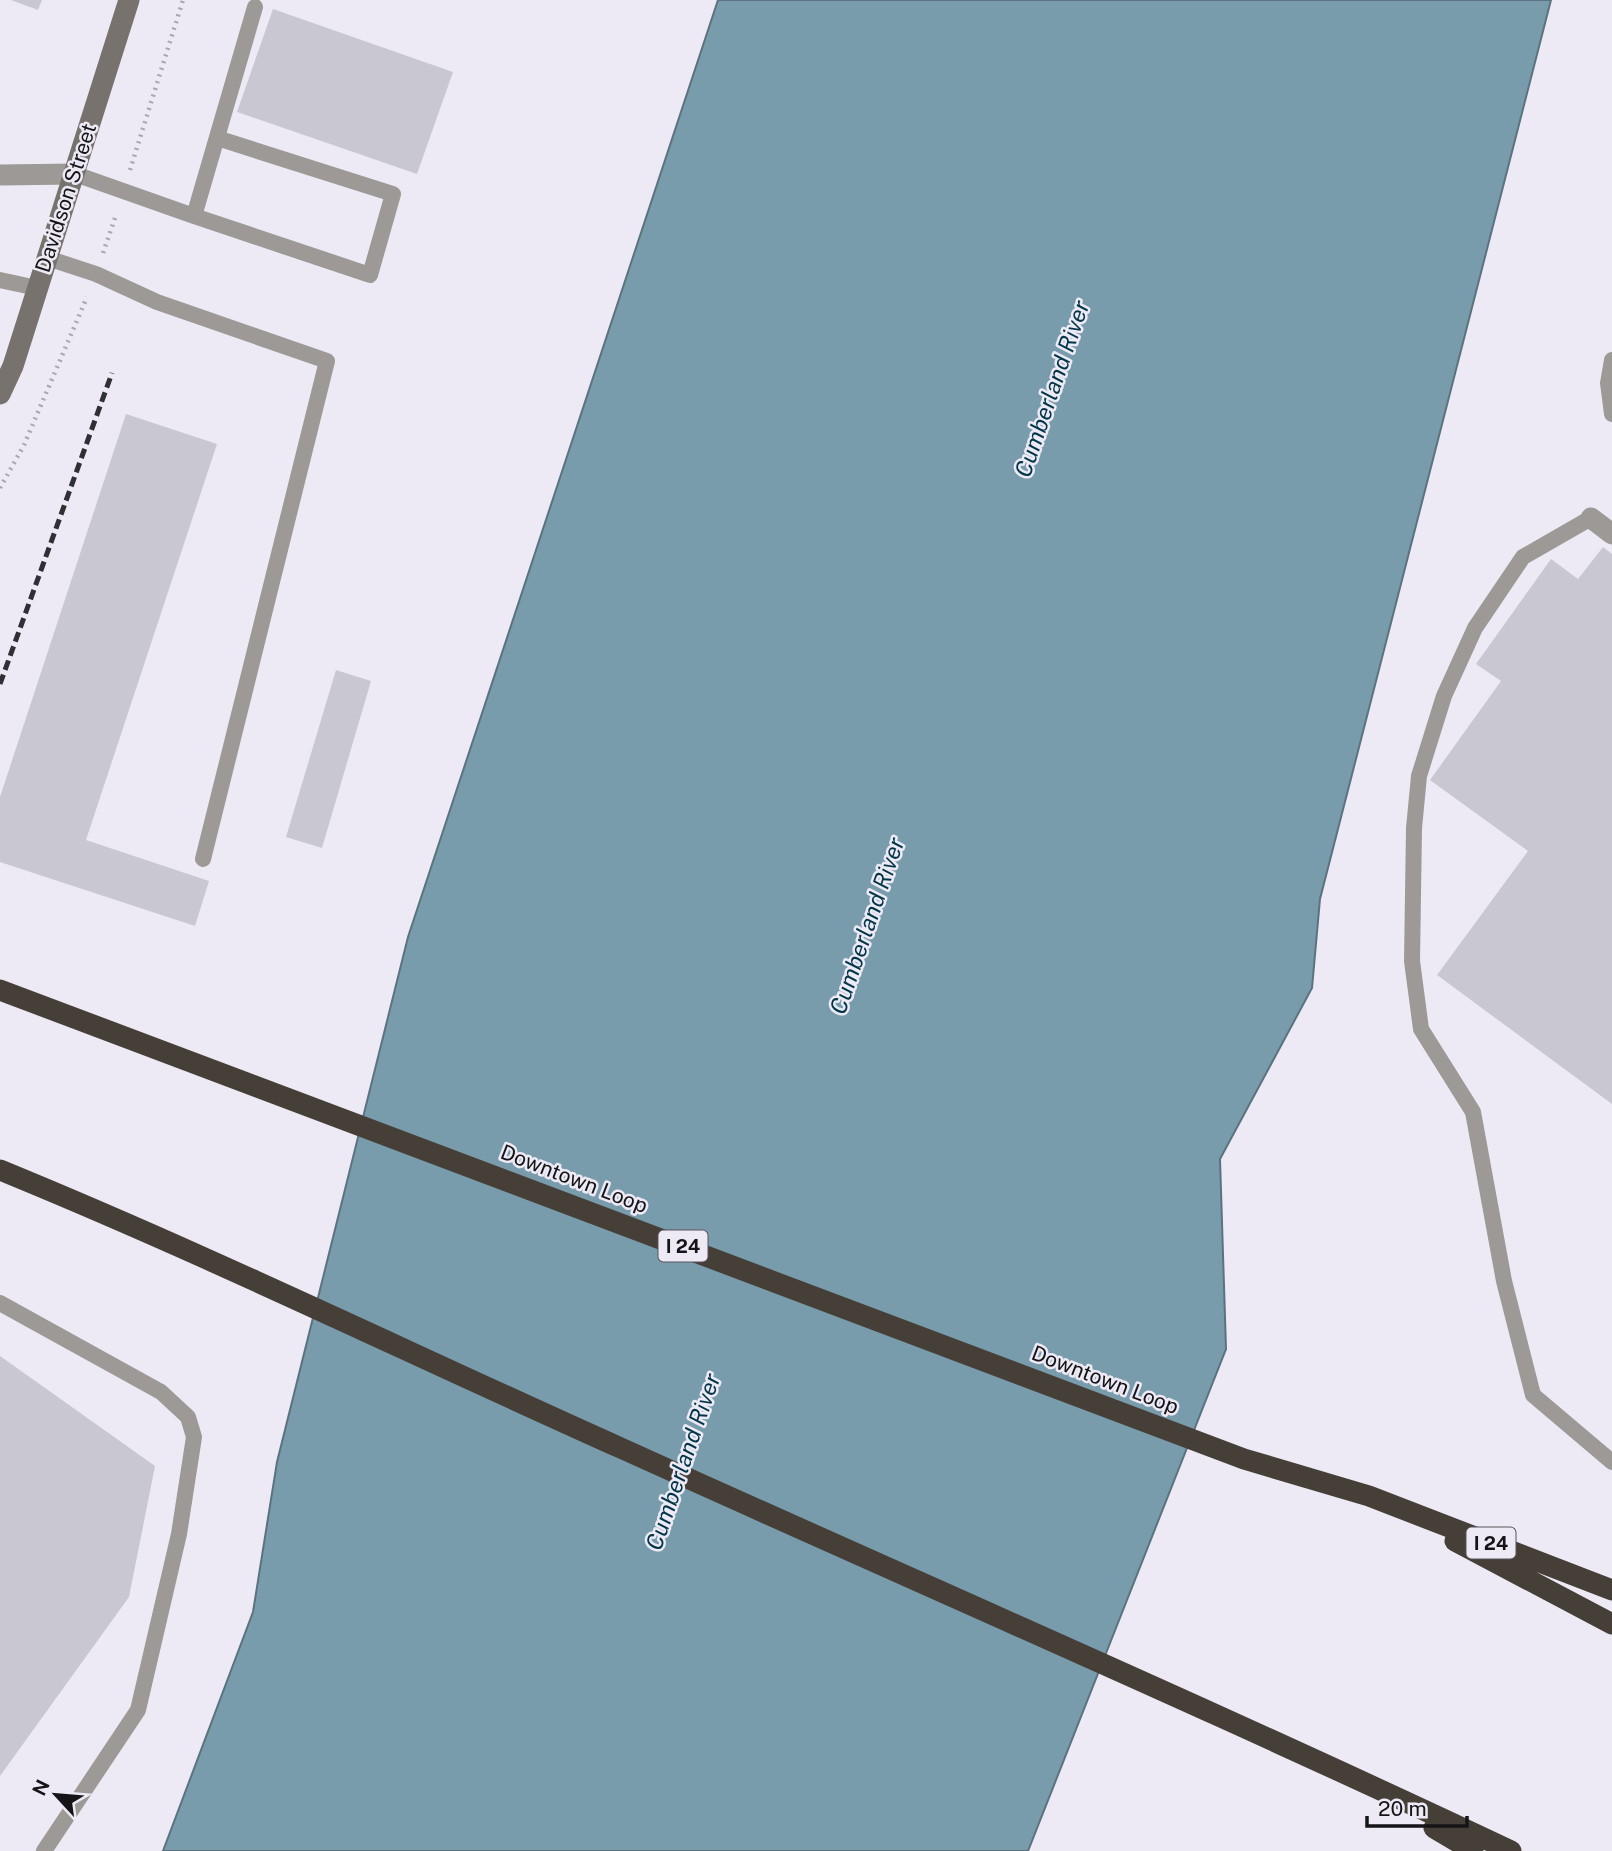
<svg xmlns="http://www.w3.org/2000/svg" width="1612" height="1851" viewBox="0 0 1612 1851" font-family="'Public Sans',sans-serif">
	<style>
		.water { fill: #799cac; stroke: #5b737f; stroke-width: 2 }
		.building { fill: #c9c7d2 }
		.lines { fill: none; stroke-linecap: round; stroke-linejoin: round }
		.path { stroke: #aaa7b0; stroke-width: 4.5; stroke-dasharray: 2 5; stroke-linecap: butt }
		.lane { stroke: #9d9996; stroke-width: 16 }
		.street { stroke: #9d9996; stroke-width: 21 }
		.secondary { stroke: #77726d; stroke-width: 21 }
		.highway { stroke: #463f38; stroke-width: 21 }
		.rail { stroke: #302f33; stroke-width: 5; stroke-dasharray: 10 5; stroke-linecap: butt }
		.labels { text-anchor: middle; stroke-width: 5; stroke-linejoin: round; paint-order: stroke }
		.shield { fill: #edeaf5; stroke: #56545a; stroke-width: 2 }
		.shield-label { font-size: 19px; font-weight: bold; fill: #151417 }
		.street-label { font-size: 21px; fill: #151417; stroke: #edeaf5 }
		.water-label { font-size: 23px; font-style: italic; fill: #013648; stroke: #edeaf5 }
	</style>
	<rect width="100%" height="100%" fill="#edeaf5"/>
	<path class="water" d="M718,0H1551L1320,899L1312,988L1220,1159L1226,1349L1028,1851H163L253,1612L277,1462L408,937Z"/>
	<path class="building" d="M11,0H42L38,10Z
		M273,9L453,72L417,174L237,112Z
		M126,414L217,444L86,840L209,881L195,926L0,862V797Z
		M1603,547L1612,554V1104L1437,975L1528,851L1430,780L1501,681L1476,664L1551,559L1578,579Z
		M336,670L371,681L322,848L286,837Z
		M0,1356L155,1466L129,1597L0,1776Z"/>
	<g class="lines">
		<path class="path" d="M130,170L183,0
			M103,253L116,215
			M0,488L24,445L87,297"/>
		<path class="lane" d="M75,174L194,216L255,7
			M194,216L370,275L393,194L217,138
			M47,258L96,274L157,302L327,361L203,859
			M0,280L37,288
			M1612,360L1608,383L1612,414
			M1591,518L1523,557L1475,628L1444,696L1419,776L1414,828L1412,961L1421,1029L1473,1112L1504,1281L1533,1395L1612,1462
			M0,1303L161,1392L188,1417L194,1437L179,1534L138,1710L44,1851"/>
		<path class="street" d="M0,175L75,174
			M1591,518L1612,534"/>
		<path class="secondary" d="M0,394L13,366L129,0"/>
		<path class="highway" d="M0,990L1244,1459L1369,1496L1612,1590
			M0,1170C210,1256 415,1356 623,1449C919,1583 1217,1712 1511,1851
			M1455,1541L1612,1624
			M1434,1828L1473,1851"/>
		<path class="rail" d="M0,684L112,373"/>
	</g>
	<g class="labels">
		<g class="shield">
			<rect x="658.5" y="1230.5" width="49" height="31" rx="5"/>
			<rect x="1466.5" y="1527.5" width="49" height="31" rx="5"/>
		</g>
		<g class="shield-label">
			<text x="683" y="1253">I 24</text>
			<text x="1491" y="1550">I 24</text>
		</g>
		<g class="street-label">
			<text transform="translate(66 198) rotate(-72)" y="7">Davidson Street</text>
			<text transform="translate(574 1179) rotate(21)" y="7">Downtown Loop</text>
			<text transform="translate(1105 1380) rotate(21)" y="7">Downtown Loop</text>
		</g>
		<g class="water-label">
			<text transform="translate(1052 389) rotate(-71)" y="8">Cumberland River</text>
			<text transform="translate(867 926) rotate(-71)" y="8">Cumberland River</text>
			<text transform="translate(683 1462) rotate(-71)" y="8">Cumberland River</text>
		</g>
	</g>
	<g transform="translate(56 1795) rotate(296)" stroke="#edeaf5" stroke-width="5" paint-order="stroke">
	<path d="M0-5L12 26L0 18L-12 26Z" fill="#151417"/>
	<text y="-10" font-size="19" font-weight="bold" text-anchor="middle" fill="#151417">N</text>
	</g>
	<path d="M1367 1816v10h100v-10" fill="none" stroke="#151417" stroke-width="3.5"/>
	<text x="1378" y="1816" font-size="21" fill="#151417" stroke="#edeaf5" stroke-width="5" paint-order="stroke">20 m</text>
</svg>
